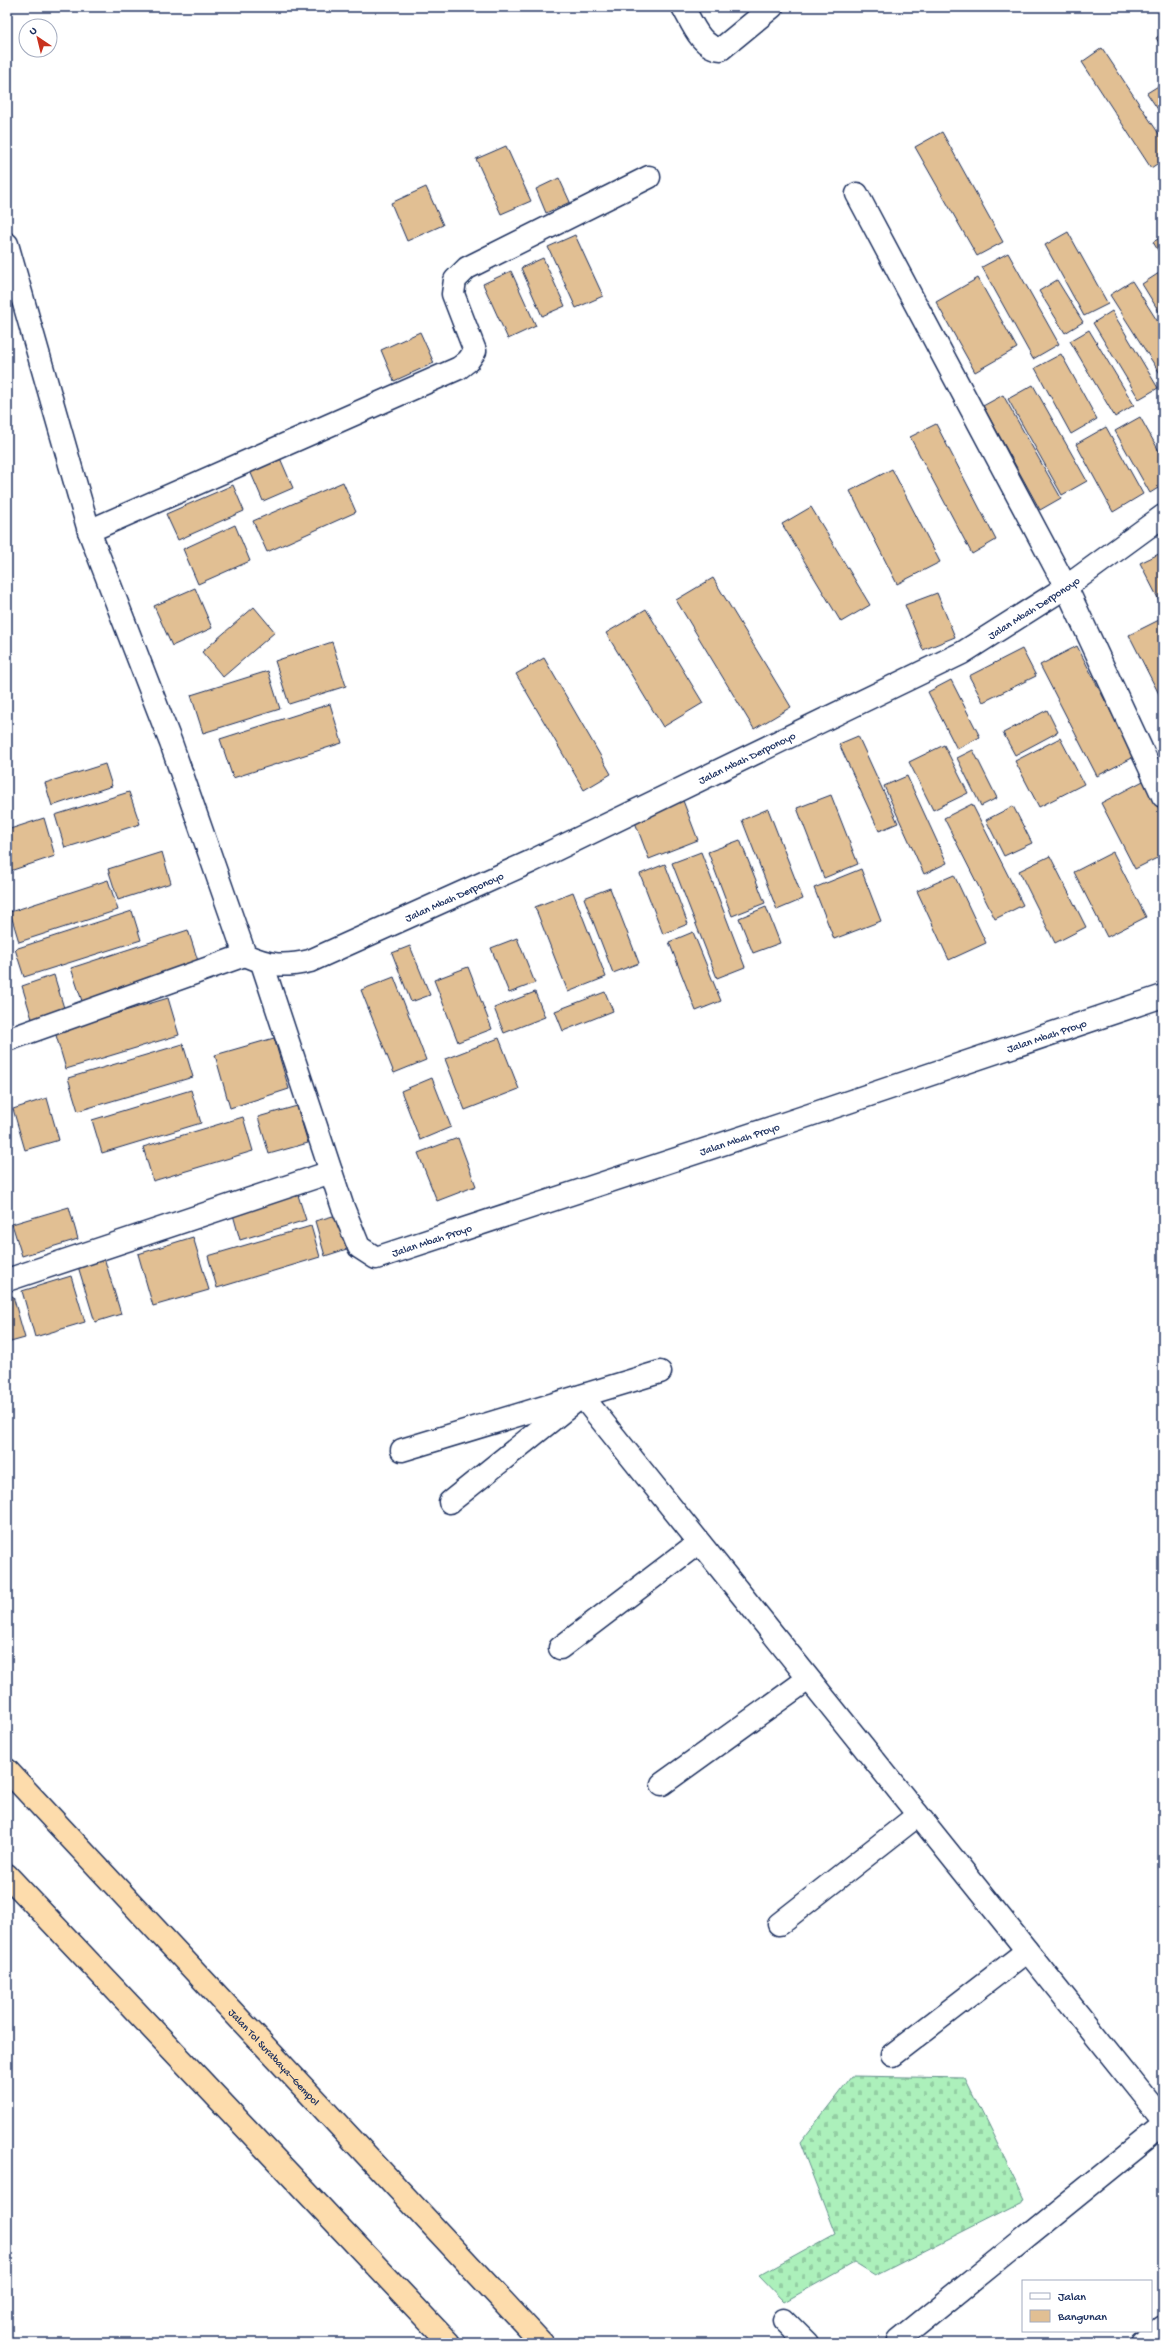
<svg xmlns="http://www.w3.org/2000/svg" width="1170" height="2350" viewBox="0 0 1170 2350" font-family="'Gochi Hand',sans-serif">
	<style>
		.cemetery { fill: url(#cemetery-stones); stroke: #64908c }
		.building { fill: #e1bf93; stroke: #1b2f5e }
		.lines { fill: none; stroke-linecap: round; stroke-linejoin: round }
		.street-casing { stroke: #1b2f5e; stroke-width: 25 }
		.highway-casing { stroke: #1b2f5e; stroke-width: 25 }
		.street { stroke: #fff; stroke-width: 22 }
		.highway { stroke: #fddcac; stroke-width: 22 }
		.labels { text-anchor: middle; stroke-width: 3; stroke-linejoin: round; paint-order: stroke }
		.street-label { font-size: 11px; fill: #1b2f5e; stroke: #fff }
	</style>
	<defs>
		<pattern id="cemetery-stones" width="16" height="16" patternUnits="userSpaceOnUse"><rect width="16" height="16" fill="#acf0bb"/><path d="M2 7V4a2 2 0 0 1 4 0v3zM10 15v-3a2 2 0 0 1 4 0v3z" fill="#93cea3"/></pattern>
	</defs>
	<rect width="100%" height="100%" fill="#fff"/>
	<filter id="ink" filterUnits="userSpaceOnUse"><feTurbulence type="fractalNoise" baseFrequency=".025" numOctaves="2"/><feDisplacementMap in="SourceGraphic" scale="8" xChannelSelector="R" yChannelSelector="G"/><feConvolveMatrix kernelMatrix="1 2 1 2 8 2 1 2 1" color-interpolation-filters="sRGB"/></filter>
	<g filter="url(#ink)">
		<path class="cemetery" d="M852,2076L965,2078L1025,2200L875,2276L854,2263L784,2302L759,2276L835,2234L800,2143Z"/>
		<path class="building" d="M1163,33V49L1156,38Z
			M1102,48L1163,140V160L1151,168L1082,62Z
			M1163,83V117L1147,93Z
			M942,132L1003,242L977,256L915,147Z
			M506,146L531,201L501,214L476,159Z
			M559,178L570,202L546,213L536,189Z
			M1163,185V198L1157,189Z
			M426,187L443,225L407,241L391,203Z
			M1068,232L1108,304L1084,316L1045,245Z
			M575,235L603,296L576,308L548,247Z
			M1163,236V259L1153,242Z
			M1008,253L1059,344L1033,359L982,267Z
			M543,258L565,306L542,316L521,268Z
			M511,271L536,326L508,339L483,284Z
			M1162,271L1163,273V318L1142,284Z
			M978,278L1017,348L975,372L936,302Z
			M1057,280L1083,322L1065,333L1039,291Z
			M1132,281L1163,330V374L1161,375L1110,295Z
			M1112,311L1158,388L1139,399L1093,323Z
			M1089,330L1134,405L1115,417L1070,341Z
			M420,332L434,363L394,381L381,350Z
			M1061,354L1097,419L1071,434L1035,368Z
			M1033,385L1087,481L1062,495L1008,399Z
			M1003,395L1061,498L1040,510L983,406Z
			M1140,417L1163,458V485L1150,493L1115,431Z
			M936,424L996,540L972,554L910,437Z
			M1106,427L1143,494L1113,512L1076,444Z
			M280,458L293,488L263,501L250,471Z
			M892,469L940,562L897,584L850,491Z
			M343,482L356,512L267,552L253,521Z
			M233,485L244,511L178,540L166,514Z
			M811,507L870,605L841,622L782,524Z
			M235,525L250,561L198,584L183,549Z
			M1163,552V608L1140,563Z
			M713,578L791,707L754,729L676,600Z
			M195,588L212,628L172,646L154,606Z
			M937,593L955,637L923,650L905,605Z
			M254,607L275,632L223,677L202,652Z
			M646,609L703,703L663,727L606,633Z
			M1159,620L1163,628V702L1129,635Z
			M332,642L346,686L289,704L275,661Z
			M1077,646L1134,757L1097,776L1040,665Z
			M1022,649L1036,676L983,702L969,676Z
			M544,658L611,774L584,790L516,674Z
			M268,671L280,709L203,733L191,695Z
			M951,680L980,737L957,749L928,692Z
			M330,704L342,743L233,778L220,739Z
			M1047,710L1058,732L1015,755L1003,733Z
			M858,736L898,823L879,831L839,744Z
			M1060,738L1084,784L1039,807L1015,761Z
			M944,745L968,793L933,810L909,762Z
			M973,750L997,798L981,806L957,758Z
			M105,764L112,786L52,806L45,783Z
			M907,776L947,863L924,874L884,786Z
			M1145,780L1163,816V855L1135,869L1101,803Z
			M129,792L140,824L65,848L55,815Z
			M831,795L858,864L824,878L797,808Z
			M682,798L698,840L649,859L633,817Z
			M972,804L1023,905L995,919L944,818Z
			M1013,806L1032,843L1004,856L986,820Z
			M768,809L803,899L777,910L742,820Z
			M44,818L55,856L7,872V830Z
			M740,840L765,903L732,916L708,852Z
			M162,852L171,883L118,900L108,869Z
			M701,852L745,967L717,978L672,863Z
			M1113,852L1146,917L1107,937L1074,872Z
			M1050,856L1086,927L1055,943L1019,871Z
			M665,864L688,924L663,934L640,874Z
			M861,869L881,921L834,939L814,888Z
			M954,875L986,943L949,960L917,891Z
			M108,880L118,910L19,942L10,912Z
			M610,888L639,963L613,973L584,898Z
			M573,892L606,977L568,992L535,907Z
			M766,907L780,943L753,953L739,918Z
			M132,911L141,940L24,977L15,949Z
			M188,930L199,964L82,1001L71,968Z
			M693,932L721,1001L696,1011L669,942Z
			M517,938L535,983L509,993L491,948Z
			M410,946L430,995L411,1002L392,953Z
			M468,967L492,1029L458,1042L434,980Z
			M54,975L64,1008L32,1019L22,986Z
			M394,977L426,1060L394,1073L361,990Z
			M535,992L545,1017L504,1033L494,1008Z
			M605,992L613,1011L563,1031L555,1011Z
			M168,998L179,1035L66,1069L55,1032Z
			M274,1038L289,1089L230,1108L215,1055Z
			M499,1038L519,1089L465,1110L445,1059Z
			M183,1044L193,1077L78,1111L68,1078Z
			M432,1078L451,1127L420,1140L401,1091Z
			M191,1090L201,1123L102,1153L92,1120Z
			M47,1098L59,1140L25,1150L13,1109Z
			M297,1106L308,1143L269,1154L258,1117Z
			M243,1117L253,1151L153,1181L143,1147Z
			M458,1138L476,1186L437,1201L418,1153Z
			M297,1192L306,1220L240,1240L232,1211Z
			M69,1207L78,1239L22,1256L12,1224Z
			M344,1213L356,1246L325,1256L315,1221Z
			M311,1226L320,1257L217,1288L208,1256Z
			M193,1237L209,1290L153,1306L138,1254Z
			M103,1254L121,1314L95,1322L77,1263Z
			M71,1276L85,1322L35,1337L22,1291Z
			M13,1296L25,1338L7,1343V1298Z"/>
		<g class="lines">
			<defs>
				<g id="street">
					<path d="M683,7C692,23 701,48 721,49L772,7"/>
					<path d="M857,194L1066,587L1163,796"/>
					<path id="s1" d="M7,244L89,531L171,743L245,955C270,966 284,967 310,961L530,862L962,653L1066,587L1163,516"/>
					<path d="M89,531L459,368L468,361L475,351L453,294L455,280L467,268L649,177"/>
					<path id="s2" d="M262,963L342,1205L359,1247L376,1258L783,1124L1163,996"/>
					<path d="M7,1040L245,955"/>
					<path d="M7,1280L331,1172"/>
					<path d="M402,1450L660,1372"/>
					<path d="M450,1502L582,1396L1163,2120"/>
					<path d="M560,1648L698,1543"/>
					<path d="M662,1784L808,1679"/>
					<path d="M779,1924L918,1815"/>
					<path d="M892,2055L1027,1951"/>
					<path d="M784,2320L807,2343"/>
					<path d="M902,2343L899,2340L1163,2126"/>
					<path d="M1143,2343L1163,2327"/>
				</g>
				<g id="highway">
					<path id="s3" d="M7,1770L542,2343"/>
					<path d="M7,1875L449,2343"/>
				</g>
			</defs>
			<use href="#street" class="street-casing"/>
			<use href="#highway" class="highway-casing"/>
			<use href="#street" class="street"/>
			<use href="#highway" class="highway"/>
		</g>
	</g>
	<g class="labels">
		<g class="street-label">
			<text dy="4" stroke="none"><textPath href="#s1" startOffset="1623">Jalan Mbah Derponoyo</textPath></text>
			<text dy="4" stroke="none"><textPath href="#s1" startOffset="1299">Jalan Mbah Derponoyo</textPath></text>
			<text dy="4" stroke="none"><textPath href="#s1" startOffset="975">Jalan Mbah Derponoyo</textPath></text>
			<text dy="4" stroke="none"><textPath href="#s2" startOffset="1027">Jalan Mbah Proyo</textPath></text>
			<text dy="4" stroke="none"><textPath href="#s2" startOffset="703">Jalan Mbah Proyo</textPath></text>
			<text dy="4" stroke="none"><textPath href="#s2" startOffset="379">Jalan Mbah Proyo</textPath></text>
			<text dy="4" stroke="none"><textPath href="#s3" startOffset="392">Jalan Tol Surabaya–Gempol</textPath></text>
		</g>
	</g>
	<rect width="1170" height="2350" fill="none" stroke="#fff" stroke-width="24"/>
	<rect x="12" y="12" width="1146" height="2326" fill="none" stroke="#1b2f5e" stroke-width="1.5" filter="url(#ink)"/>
	<rect x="1022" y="2280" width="130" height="52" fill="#ffffff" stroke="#a4acbf"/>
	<rect x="1030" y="2293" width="20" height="6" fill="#ffffff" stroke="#a4acbf"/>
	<text x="1058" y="2300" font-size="12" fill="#1b2f5e">Jalan</text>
	<rect x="1030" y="2310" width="20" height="12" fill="#e1bf93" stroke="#a4acbf"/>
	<text x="1058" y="2320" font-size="12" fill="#1b2f5e">Bangunan</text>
	<g transform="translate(38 38) rotate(325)"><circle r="19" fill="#ffffff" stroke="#a4acbf"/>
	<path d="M0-3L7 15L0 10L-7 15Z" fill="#c8321e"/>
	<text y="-6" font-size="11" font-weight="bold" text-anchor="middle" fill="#1b2f5e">U</text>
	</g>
</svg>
